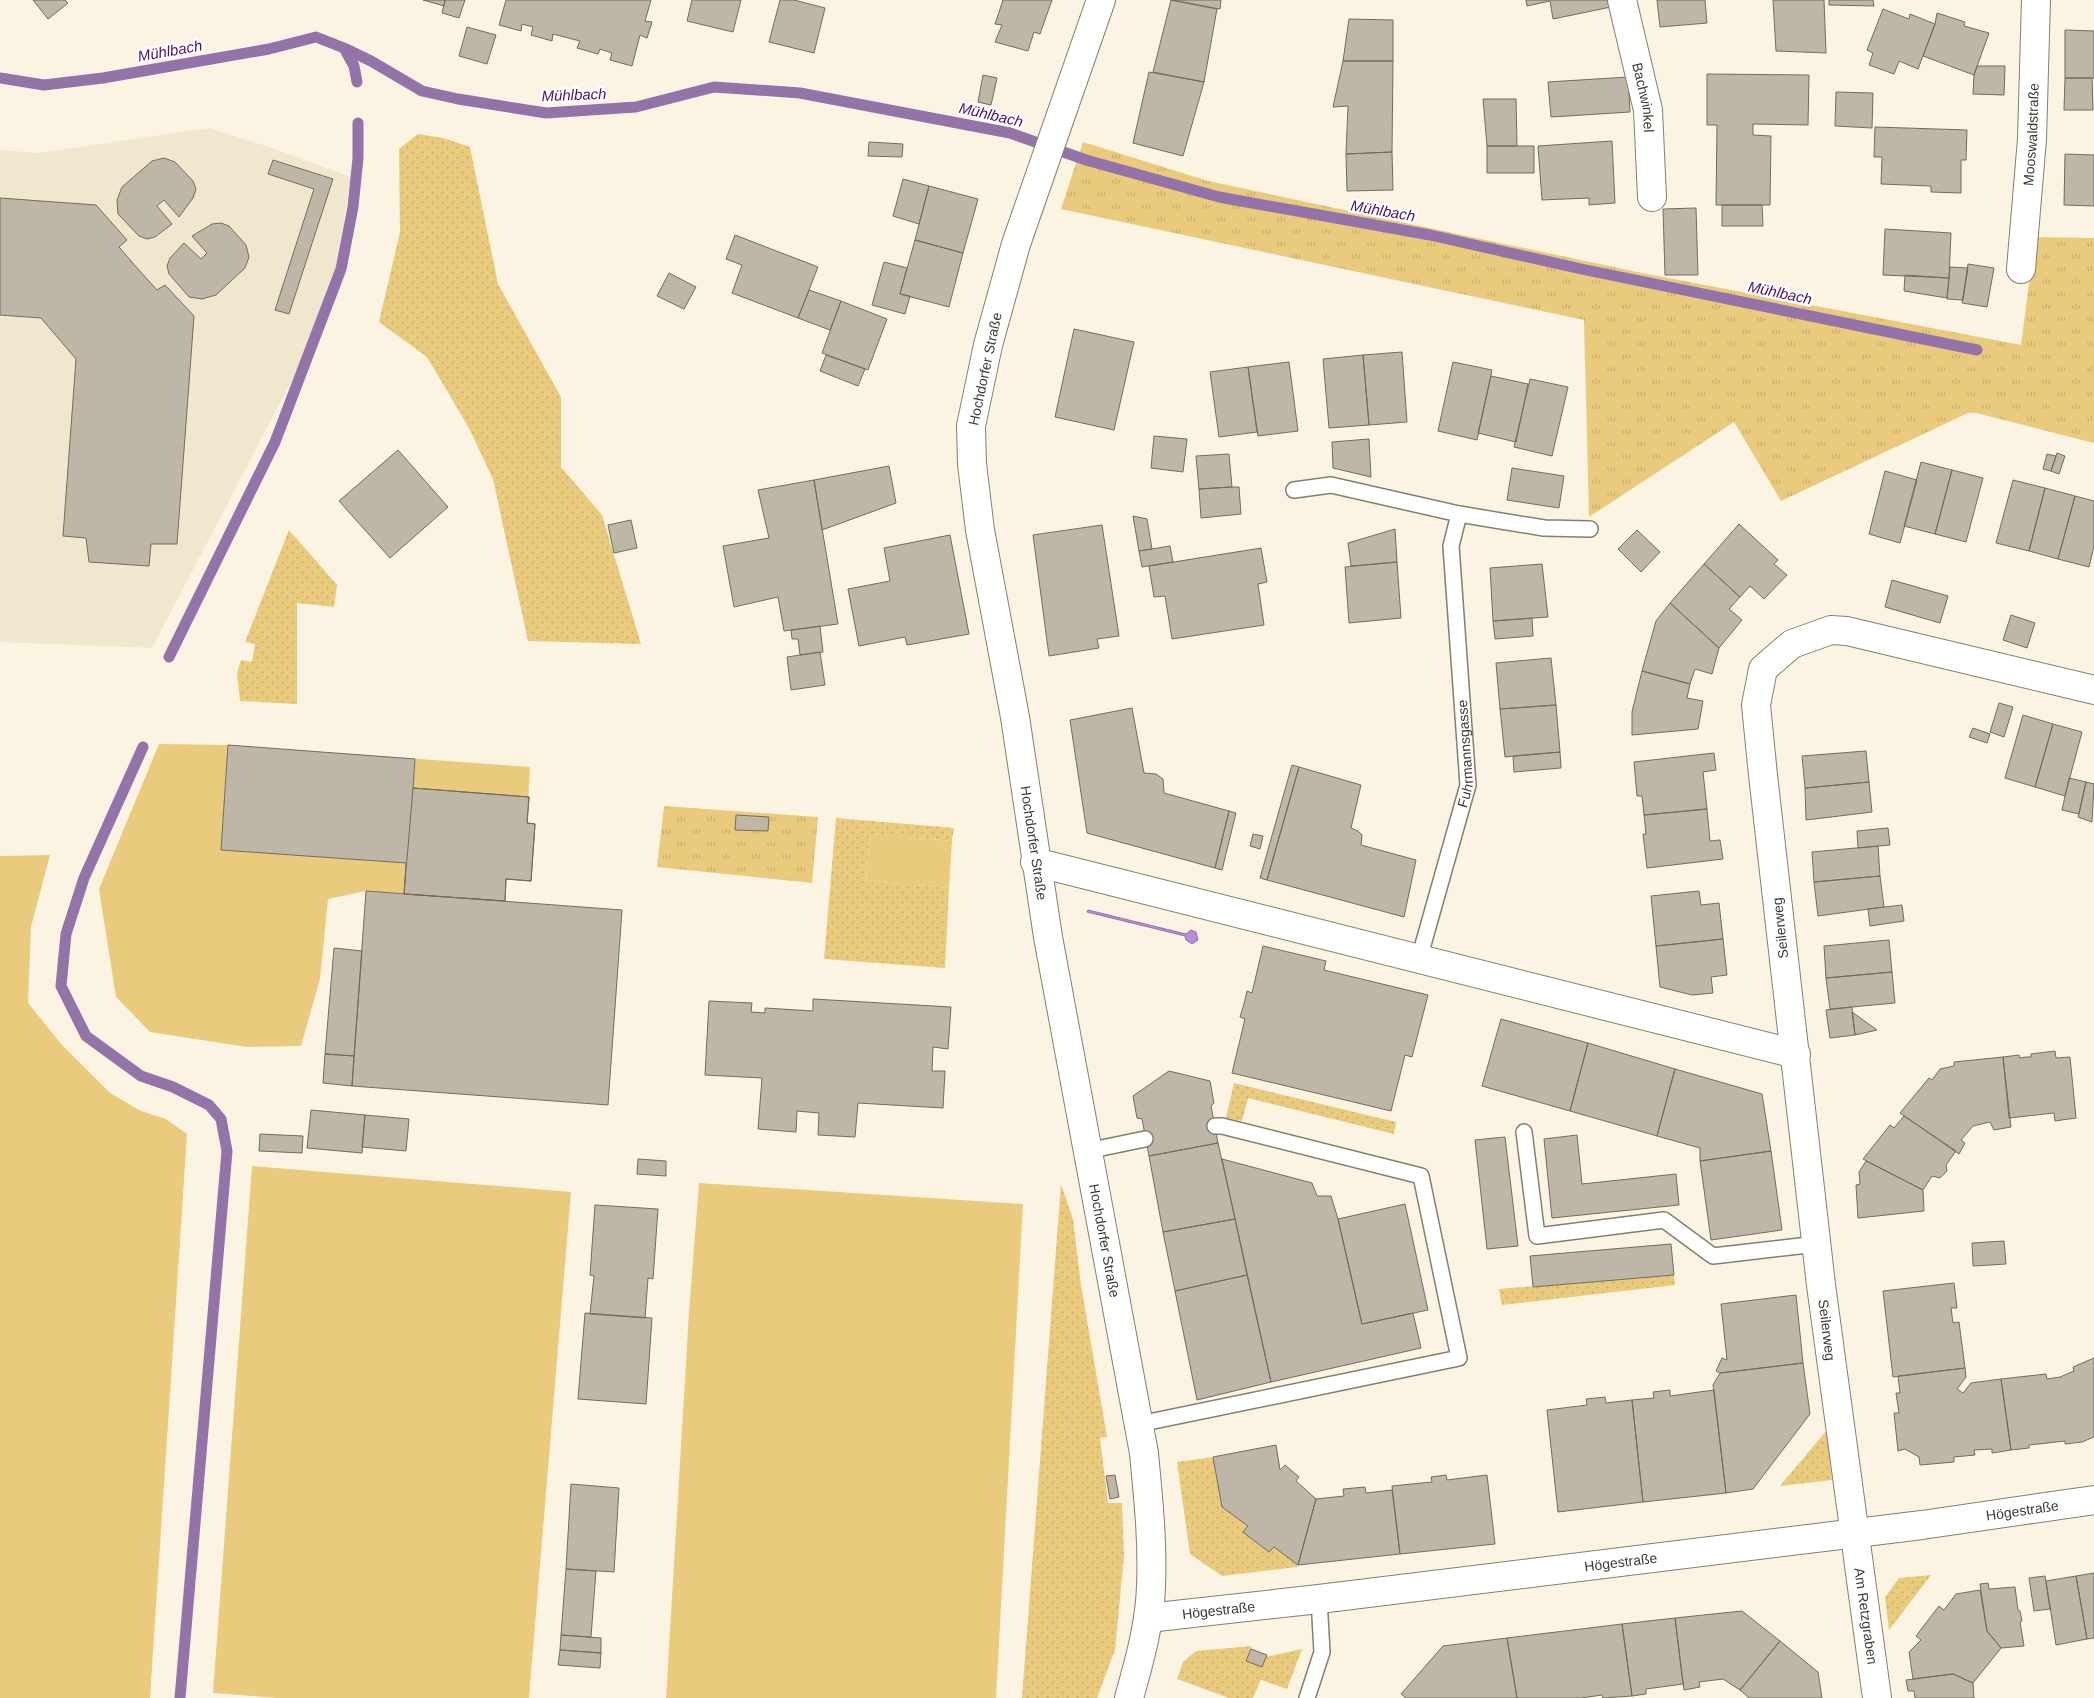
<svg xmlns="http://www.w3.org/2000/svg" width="2094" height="1698" viewBox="0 0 2094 1698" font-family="Arial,sans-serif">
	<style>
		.built { fill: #f1e7ce }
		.grass { fill: url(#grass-dots) }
		.park { fill: url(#park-tufts) }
		.pitch { fill: #eacb7d }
		.water { fill: #b98cda; stroke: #9473a8 }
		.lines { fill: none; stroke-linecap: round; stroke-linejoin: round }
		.stream { stroke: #9473a8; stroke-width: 11 }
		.building { fill: #beb7a7; stroke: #736c5d }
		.service-casing { stroke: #857f6f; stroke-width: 18 }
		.minor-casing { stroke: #857f6f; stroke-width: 30 }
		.tertiary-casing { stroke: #857f6f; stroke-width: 30 }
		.service { stroke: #fff; stroke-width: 15 }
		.minor { stroke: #fff; stroke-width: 28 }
		.tertiary { stroke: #fff; stroke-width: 28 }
		.labels { text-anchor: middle; stroke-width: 5; stroke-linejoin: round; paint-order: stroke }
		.street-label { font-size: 14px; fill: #3d3a33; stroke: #fff }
		.water-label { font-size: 15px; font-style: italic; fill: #4d116e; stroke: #fff }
	</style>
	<defs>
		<pattern id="grass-dots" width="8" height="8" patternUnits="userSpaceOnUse" patternTransform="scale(1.25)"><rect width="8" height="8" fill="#eacb7d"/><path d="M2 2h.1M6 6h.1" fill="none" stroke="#caaf6c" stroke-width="1.8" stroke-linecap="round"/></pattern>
		<pattern id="park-tufts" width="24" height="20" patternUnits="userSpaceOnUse" patternTransform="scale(1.25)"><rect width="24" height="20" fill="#eacb7d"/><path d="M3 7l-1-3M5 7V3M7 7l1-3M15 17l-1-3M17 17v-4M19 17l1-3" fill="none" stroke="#caaf6c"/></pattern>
	</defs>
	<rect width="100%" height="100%" fill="#fbf4e3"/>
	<path class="built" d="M209,128L269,147L351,177L336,266L302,361L152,648L0,642V150L39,153Z"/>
	<path class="grass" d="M418,134L443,138L470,147L498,284L561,397V467L602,515L641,644L528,641L493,479L469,428L427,357L379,322L400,232L399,149Z
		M289,530L337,585L334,607L297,603V704L240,701L237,673L241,660L252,662L255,644L245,642Z
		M836,818L954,828L952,841L870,834L866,881L949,888L945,968L824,959Z
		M1234,1083L1396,1122L1394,1134L1248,1098L1242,1121L1226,1118Z
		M1061,1184L1073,1219L1081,1285L1107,1437L1100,1438L1108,1503H1122L1124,1556L1115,1650L1097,1698H1022Z
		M1674,1275L1675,1285L1502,1305L1499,1289Z
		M1827,1430L1832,1480L1780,1486Z
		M1213,1457L1223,1507L1248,1526L1243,1532L1269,1552L1274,1547L1298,1565L1297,1567L1222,1576L1190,1554L1177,1462Z
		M1931,1575L1889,1630L1885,1597L1899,1578Z
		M1252,1646L1247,1661L1302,1649L1287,1689L1261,1680L1253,1698H1229L1177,1679L1183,1662L1196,1651Z"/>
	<path class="park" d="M1083,142L1208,181L1642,273L2021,345L2035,237L2094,238V443L1976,413H1968L1781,501L1734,422L1589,517L1584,320L1061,209Z
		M664,806L818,817L812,883L657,867Z"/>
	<path class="pitch" d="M159,744L228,745L530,767L527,823L535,824L531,881L506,879L505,901L366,891L328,899L320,979L301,1046L247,1047L150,1032L116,997L99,889Z
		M870,834L952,841L949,888L866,881Z
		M50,855L31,927L28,1003L62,1045L110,1093L141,1111L166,1119L187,1134L150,1698H0V856Z
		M252,1166L571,1192L529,1698H278L213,1693Z
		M699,1183L1023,1204L996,1698H666L689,1312Z"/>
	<path class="water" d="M1088,910L1186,934L1191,930L1196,932L1198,940L1192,944L1186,940L1185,936L1087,912Z"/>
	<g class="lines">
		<path class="stream" d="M344,48L354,66L357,82
			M0,78L44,85L103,78L269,49L316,37L344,48L371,61L422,91L458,99L546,113L636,107L714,87L800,93L1010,133L1086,160L1219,197L1430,235L1586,270L1977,350
			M169,657L275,442L341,269L353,207L358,158V123
			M143,747L84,878L66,934L61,986L86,1036L141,1076L173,1087L209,1105L221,1119L227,1151L180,1698"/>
	</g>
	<path class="building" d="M33,0H65L68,3L48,19Z
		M423,0H445L444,6Z
		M445,0H465L459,18L442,13Z
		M506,0H651L645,21L652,22L647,38L640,35L632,66L610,60L612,53L600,49L598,54L577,48L580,41L553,34L552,41L531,35L533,27L522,24L521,31L499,25Z
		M692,0H741L733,32L687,21Z
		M780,0H794L825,8L814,53L769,42Z
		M1003,0H1052L1040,34L1034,32L1028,51L995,42L1002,25L995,24Z
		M1171,0L1217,9L1204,82L1153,72Z
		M1171,0H1221L1220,9Z
		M1526,0H1609L1611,7L1553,19L1550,1L1527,6Z
		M1657,0H1705L1707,23L1660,27Z
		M1773,0H1824L1826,53L1776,51Z
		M1829,0H1873L1874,6L1829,5Z
		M1883,9L1909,19L1910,14L1935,24L1918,69L1899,61L1894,74L1869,65L1873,53L1867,50Z
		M1937,13L1965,22L1964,26L1989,33L1974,75L1923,56L1935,24Z
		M1349,19L1393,20V61H1343Z
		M467,27L496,35L487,64L459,56Z
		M2065,30L2094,31V78H2065Z
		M1343,61H1393L1392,152L1346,154L1348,106L1333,107Z
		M1977,66H2005L2004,95L1973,94L1974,75Z
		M1149,72L1204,82L1183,156L1133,143Z
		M1707,74L1809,75L1808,125L1753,124V135L1771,136L1770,205H1716L1717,125H1707Z
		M983,75L997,78L991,105L978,102Z
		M1628,77L1630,112L1551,117L1548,82Z
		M2065,78H2092L2093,110H2064Z
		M1836,92L1873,93L1872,128L1835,126Z
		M1483,99H1516L1517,146H1487Z
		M1875,127L1967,130L1966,160H1961V193L1931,192V186L1881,184L1882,157H1874Z
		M1612,141L1615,203L1589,205V198L1542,200L1538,146Z
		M869,142L903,144L902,157L868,156Z
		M1487,146H1534V173H1487Z
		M1392,152L1393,190L1347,191L1346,154Z
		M2065,154L2094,155V206L2064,205Z
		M164,158L175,162L193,181L196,189L193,198L179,217L164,200L157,206L172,224L155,237L147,239L139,236L118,214L117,200L122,187L152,161Z
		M273,160L333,179L289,314L275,310L314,189L268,174Z
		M903,179L929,186L919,224L893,216Z
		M929,186L978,199L963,253L915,240Z
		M0,198L96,205L127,240L119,247L138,269L157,290L165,285L194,316L177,544H151L149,566L89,562L86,538L63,536L76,359L41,318L0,315Z
		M1722,205H1762L1763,226H1722Z
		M1696,208L1698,275H1665L1663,209Z
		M221,223L229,226L246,245L249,257L245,268L216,295L202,299L189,297L169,274L167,266L170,258L184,243L201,259L207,253L192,236L212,224Z
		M1885,229L1951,233L1949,278L1883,275Z
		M735,235L818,267L798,318L732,293L742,265L726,259Z
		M915,240L963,253L949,307L900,294Z
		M884,262L907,268L900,294L910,296L905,314L872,305Z
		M1968,264L1994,268L1987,307L1962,303Z
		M1950,267L1968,268L1963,300L1947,299Z
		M669,273L696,287L684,309L657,296Z
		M1905,275L1949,278L1947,298L1904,291Z
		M809,290L841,301L830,330L798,318Z
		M841,301L887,319L868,370L822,353Z
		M1074,329L1134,342L1114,430L1055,417Z
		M1402,352L1407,422L1369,425L1363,355Z
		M826,355L865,369L858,386L820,371Z
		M1363,355L1369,425L1329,428L1323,359Z
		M1289,362L1298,431L1258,436L1248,367Z
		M1453,362L1492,370L1477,440L1438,431Z
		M1248,367L1257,432L1219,437L1210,372Z
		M1491,376L1528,384L1516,442L1478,433Z
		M1530,379L1568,387L1552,456L1514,447Z
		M1154,436L1187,439L1183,472L1151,468Z
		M1369,439L1371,477L1333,468L1332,442Z
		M398,450L448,507L390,558L339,501Z
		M2057,453L2065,456L2059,474L2051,471Z
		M1229,454L1232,487L1199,489L1196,456Z
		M2047,454L2056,456L2051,471L2043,469Z
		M1921,462L1952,470L1935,534L1904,526Z
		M889,466L896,503L822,530L814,480Z
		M1512,468L1564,476L1559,508L1507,500Z
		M1952,470L1983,478L1966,542L1935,534Z
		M1885,471L1917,480L1900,543L1869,534Z
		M814,480L838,624L784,631L778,597L734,607L723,546L769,538L758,490Z
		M2013,480L2045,488L2029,551L1996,543Z
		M1232,487H1239L1241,514L1201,518L1199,489Z
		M2045,488L2075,496L2058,559L2029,551Z
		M2075,496L2094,501V546L2089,567L2058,559Z
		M1133,516L1147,519L1152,549L1139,551Z
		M631,520L637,548L614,553L608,525Z
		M1739,524L1778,560L1774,564L1787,575L1764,599L1750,586L1740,597L1704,564Z
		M1102,525L1119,636L1097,639L1099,648L1049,656L1033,535Z
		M1395,529L1397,562L1351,566L1348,543Z
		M1637,530L1660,552L1641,572L1618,549Z
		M950,535L969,634L907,645L905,637L859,646L848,589L890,581L884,548Z
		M1170,546L1173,562L1142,567L1139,551Z
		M1261,548L1267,582L1258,584L1264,625L1172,639L1165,596L1154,597L1149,566Z
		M1397,562L1401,618L1349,623L1345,567Z
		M1542,564L1548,617L1493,621L1490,568Z
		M1704,564L1740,597L1729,609L1742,620L1719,648L1670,603Z
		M1892,580L1948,596L1940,623L1885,607Z
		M1670,603L1719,648L1712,674L1695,669L1690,684L1642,671L1656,621Z
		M2011,615L2035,623L2027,648L2003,640Z
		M1532,618L1533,636L1495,639L1493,621Z
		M820,626L823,652L800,655L798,639H792L791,630Z
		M820,652L825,685L791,690L787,657Z
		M1551,658L1556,705L1500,709L1496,663Z
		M1642,671L1690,684L1687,698L1703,701L1698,729L1632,735V712Z
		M1999,703L2013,707L2004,737L1990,732Z
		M1556,705L1560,752L1505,757L1500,709Z
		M1132,708L1144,773L1156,774L1163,779L1164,793L1229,811L1215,868L1087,833L1070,720Z
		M2023,715L2053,724L2035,787L2005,778Z
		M2053,724L2082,732L2065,796L2035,787Z
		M1973,728L1990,734L1987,743L1969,737Z
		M228,745L415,759L413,788L529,797L527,823L535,824L531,881L506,879L505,901L404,894L406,863L221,850Z
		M1866,751L1869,782L1805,788L1802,756Z
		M1560,752L1561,768L1514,772L1513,756Z
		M1714,753L1716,770L1703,772L1707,809L1644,815L1642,796H1637L1634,762Z
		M1292,765L1299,767L1267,880L1260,878Z
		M1299,767L1361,785L1351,828L1358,831L1362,835L1361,845L1416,860L1404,917L1267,880Z
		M2069,778L2086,782L2079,814L2062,810Z
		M1869,782L1872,812L1806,820L1805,788Z
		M2086,782L2094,784L2092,822L2078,817Z
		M413,788L529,797L527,823L535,824L531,881L506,879L505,901L404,894Z
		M1707,809L1710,841L1720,840L1723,859L1647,868L1643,834H1646L1644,815Z
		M1229,811L1236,813L1222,870L1218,869L1215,868Z
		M736,815L769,817L768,831L735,830Z
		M1888,828L1890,845L1858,848L1857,831Z
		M1253,834L1263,836L1260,849L1250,846Z
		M1878,846L1880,876L1814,882L1812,852Z
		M1880,876L1884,907L1818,916L1814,882Z
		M366,891L622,910L608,1105L352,1086Z
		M1699,891L1701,905L1719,903L1723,939L1656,946L1651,896Z
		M1902,905L1904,921L1870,926L1868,909Z
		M1723,939L1727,975L1711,977L1713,993L1692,995L1660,987L1656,946Z
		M1889,940L1892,972L1826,978L1824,946Z
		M1263,946L1326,961L1324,970L1428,995L1412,1057L1405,1055L1391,1111L1232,1073L1245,1019L1240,1017L1244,1004L1247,991L1252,993Z
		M334,948L362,951L354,1056L325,1054Z
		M1892,972L1895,1003L1830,1009L1826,978Z
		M813,999L951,1007L948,1049L933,1047L932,1071H945L943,1108L858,1103L855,1137L818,1135L819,1113L797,1111L796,1132L758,1129L762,1078L705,1075L709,1001L752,1003L751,1012L765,1013V1008L813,1011Z
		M1852,1007L1855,1035L1830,1038L1826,1010Z
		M1852,1012L1877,1030L1855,1035Z
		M1501,1019L1588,1043L1570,1111L1482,1086Z
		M1588,1043L1675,1069L1657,1136L1570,1111Z
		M2055,1051L2056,1058L2070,1057L2076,1118L2055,1121L2054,1113L2009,1118L2003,1057L2019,1055L2020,1058L2026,1057H2031V1054Z
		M325,1054L354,1056L352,1086L323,1083Z
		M2003,1057L2011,1127L1994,1130L1990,1122L1973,1126L1961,1140L1965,1143L1959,1154L1900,1113L1929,1078L1932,1080L1940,1069L1954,1066V1062Z
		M1675,1069L1762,1094L1771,1151L1700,1161V1148L1657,1136Z
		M1169,1071L1210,1081L1214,1103L1211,1106L1218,1143L1149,1156L1142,1119L1137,1118L1133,1096Z
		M311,1110L365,1115L362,1153L307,1148Z
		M365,1115L409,1119L406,1151L362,1147Z
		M1904,1116L1956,1151L1946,1165L1947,1171L1940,1178L1932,1176L1923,1190L1863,1159L1890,1125L1894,1128Z
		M260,1134L303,1136L302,1153L259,1151Z
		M1577,1135L1582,1184L1676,1174L1679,1205L1552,1218L1544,1139Z
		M1505,1137L1518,1246L1487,1249L1475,1140Z
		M1218,1143L1235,1219L1163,1232L1149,1156Z
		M1771,1151L1782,1230L1711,1240L1700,1161Z
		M638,1159L666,1161V1176L637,1174Z
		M1222,1159L1312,1183L1317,1196H1331L1338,1219L1362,1324L1413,1313L1421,1348L1271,1382Z
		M1866,1161L1923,1190L1924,1211L1858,1218L1856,1185L1860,1184L1859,1172Z
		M1405,1204L1428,1310L1362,1324L1338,1219Z
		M595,1205L658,1209L653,1279L648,1278L645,1318L590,1314L594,1276L590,1275Z
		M1235,1219L1247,1275L1175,1291L1163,1232Z
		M2004,1241L2006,1264L1973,1266L1972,1243Z
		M1671,1244L1674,1275L1533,1287L1530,1256Z
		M1247,1275L1271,1382L1197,1400L1175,1291Z
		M1954,1283L1957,1308H1951L1953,1323L1959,1322L1965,1368L1893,1377L1883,1291Z
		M1796,1295L1803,1363L1720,1373L1716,1371L1722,1358L1727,1360L1721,1304Z
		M585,1313L652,1318L646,1404L578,1399Z
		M2094,1358V1437L2082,1442L2065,1444V1441L2029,1445V1448L2011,1450L2001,1379L2046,1374L2047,1379L2060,1377L2074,1371L2073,1367Z
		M1803,1363L1810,1414L1753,1489L1726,1493L1713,1385L1720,1373Z
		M1965,1368L1966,1377L1957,1389L1963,1393L1971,1383L2001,1379L2011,1450L1992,1453V1449L1974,1450L1975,1455L1954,1457V1462L1920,1465L1919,1457L1905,1449L1898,1451L1894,1413H1899L1896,1393H1900L1898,1376Z
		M1670,1390V1396L1714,1390L1726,1493L1643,1502L1632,1400L1654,1398L1653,1392Z
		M1605,1397L1606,1403L1632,1400L1643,1502L1558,1512L1547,1410L1587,1405L1586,1399Z
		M1276,1445L1280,1470L1285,1465L1299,1477L1296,1481L1316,1499L1298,1565L1274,1547L1269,1552L1243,1532L1248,1526L1222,1507L1213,1457Z
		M1115,1475L1119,1497L1110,1499L1106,1476Z
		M1446,1475L1447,1480L1487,1475L1495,1544L1400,1554L1392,1486L1432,1482L1431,1477Z
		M571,1484L619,1488L614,1572L566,1569Z
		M1365,1487L1366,1493L1392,1490L1400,1554L1298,1565L1316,1499L1344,1496L1343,1489Z
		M566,1569L596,1571L591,1637L561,1635Z
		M2094,1573V1638L2087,1639L2076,1576Z
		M2045,1576L2050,1609L2034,1611L2029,1578Z
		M2076,1576L2087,1639L2056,1645L2046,1581Z
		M1988,1583L1989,1589L2015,1587L2018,1610L2020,1611L2022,1621L2020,1622L2024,1646L2001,1648L1987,1631L1980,1584Z
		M1980,1590L1987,1631L2001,1648L1973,1683L1953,1674L1913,1679L1909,1652L1921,1640L1916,1636L1939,1606L1944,1610L1956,1594Z
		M1742,1611L1780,1641L1740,1690L1723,1679L1699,1682L1700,1687L1684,1690L1675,1618Z
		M1675,1618L1683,1684L1646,1689V1694L1632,1696L1622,1624Z
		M1622,1624L1632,1696L1603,1698L1602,1695L1581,1698H1517L1507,1638Z
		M561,1635L601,1638V1653L560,1650Z
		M1507,1638L1517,1698H1406L1401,1694L1443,1646Z
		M1780,1641L1818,1672L1822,1698H1749L1740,1690Z
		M1251,1649L1267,1655L1262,1667L1246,1661Z
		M560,1650L601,1653L600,1668L558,1665Z
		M1953,1674L1973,1683L1974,1698H1915L1914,1691H1908L1906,1680Z"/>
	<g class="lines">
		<defs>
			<g id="service">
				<path d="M1294,490L1331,485L1459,514L1544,528L1590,529"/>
				<path id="s1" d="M1419,959L1468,785L1451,546L1459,514"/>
				<path d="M1524,1132L1537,1236L1664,1220L1713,1256L1817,1244"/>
				<path d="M1087,1151L1145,1139"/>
				<path d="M1139,1424L1459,1358L1421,1176L1222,1126H1215"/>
				<path d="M1307,1698L1322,1652L1319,1599"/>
			</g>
			<g id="minor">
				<path id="s2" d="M1622,0L1648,110L1652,197"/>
				<path id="s3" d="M2021,269L2032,139L2036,0"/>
				<path d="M1035,862L1796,1054"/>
				<path id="s4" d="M1148,1618L1319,1599L1922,1525L2094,1500"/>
				<path d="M1877,1698L1821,1285L1763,775L1756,705L1763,669L1792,644L1831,630L1847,631L2094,690"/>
			</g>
			<g id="tertiary">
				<path id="s5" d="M1101,0L1016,244L988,345L971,426L972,464L980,530L1015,717L1048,937L1144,1453C1148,1497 1153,1541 1151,1586C1150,1624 1139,1662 1129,1698"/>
			</g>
		</defs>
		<use href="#service" class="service-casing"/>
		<use href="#minor" class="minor-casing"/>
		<use href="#tertiary" class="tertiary-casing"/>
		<use href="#service" class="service"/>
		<use href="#minor" class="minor"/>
		<use href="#tertiary" class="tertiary"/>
	</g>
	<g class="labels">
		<g class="street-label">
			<text dy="5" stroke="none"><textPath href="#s2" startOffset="100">Bachwinkel</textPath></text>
			<text dy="5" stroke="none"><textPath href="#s3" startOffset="135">Mooswaldstraße</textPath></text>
			<text transform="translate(985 369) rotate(-78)" y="5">Hochdorfer Straße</text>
			<text dy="5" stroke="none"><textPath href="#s1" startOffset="212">Fuhrmannsgasse</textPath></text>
			<text dy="5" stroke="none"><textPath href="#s5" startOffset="868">Hochdorfer Straße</textPath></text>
			<text transform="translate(1780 928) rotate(-96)" y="5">Seilerweg</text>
			<text dy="5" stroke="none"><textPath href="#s5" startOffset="1272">Hochdorfer Straße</textPath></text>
			<text transform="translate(1827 1330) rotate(83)" y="5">Seilerweg</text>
			<text dy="5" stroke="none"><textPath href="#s4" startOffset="881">Högestraße</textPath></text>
			<text dy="5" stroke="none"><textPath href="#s4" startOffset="476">Högestraße</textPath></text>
			<text dy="5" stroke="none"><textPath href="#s4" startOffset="71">Högestraße</textPath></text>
			<text transform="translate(1866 1616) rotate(82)" y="5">Am Retzgraben</text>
		</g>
		<g class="water-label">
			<text transform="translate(170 51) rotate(-10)" y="5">Mühlbach</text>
			<text transform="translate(574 95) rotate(-2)" y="5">Mühlbach</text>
			<text transform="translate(991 115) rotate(13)" y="5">Mühlbach</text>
			<text transform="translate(1383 211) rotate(10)" y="5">Mühlbach</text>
			<text transform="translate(1780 293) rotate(12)" y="5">Mühlbach</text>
		</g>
	</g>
</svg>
